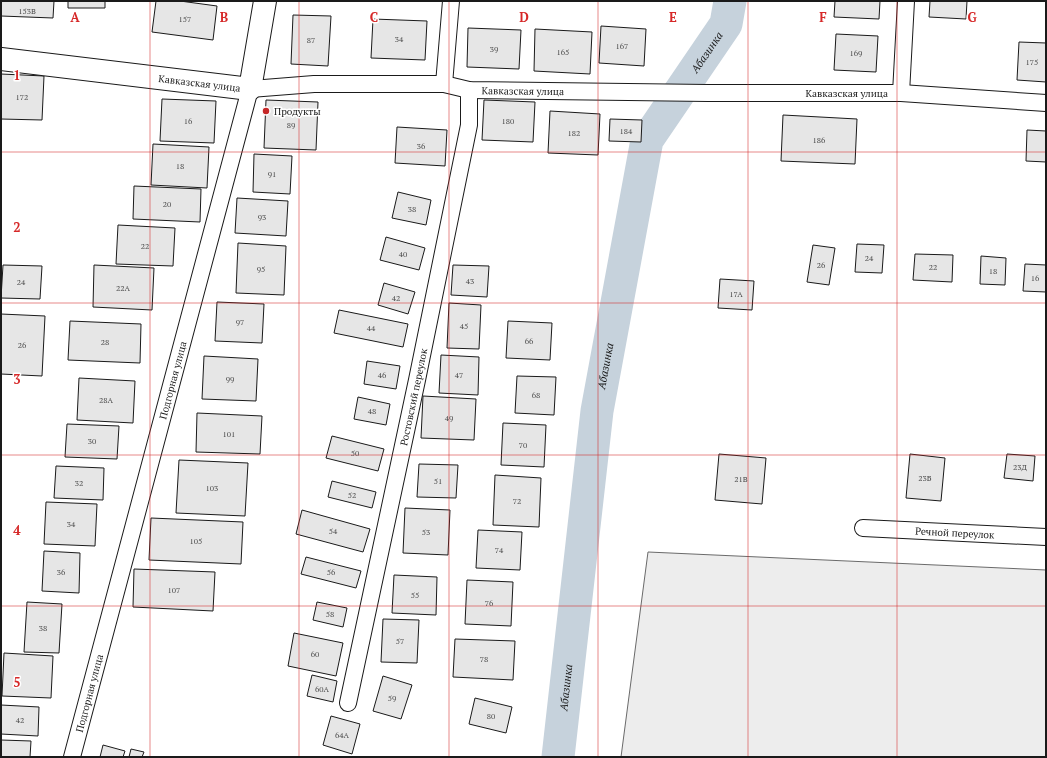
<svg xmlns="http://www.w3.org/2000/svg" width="1047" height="758" viewBox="0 0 1047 758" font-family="'PT Serif',serif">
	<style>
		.parking { fill: #ededed; stroke: #6a6a6a }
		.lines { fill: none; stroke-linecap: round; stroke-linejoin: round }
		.river { stroke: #c6d2dc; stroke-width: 33 }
		.building { fill: #e6e6e6; stroke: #1a1a1a }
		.minor-casing { stroke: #1a1a1a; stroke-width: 18 }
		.secondary-casing { stroke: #1a1a1a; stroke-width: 24 }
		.minor { stroke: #fff; stroke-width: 16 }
		.secondary { stroke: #fff; stroke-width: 22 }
		.grid { fill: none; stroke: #d62828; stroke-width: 1; stroke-opacity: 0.55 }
		.poi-dot { fill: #c62828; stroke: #fff; stroke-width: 1.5 }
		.labels { text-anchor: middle; stroke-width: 3; stroke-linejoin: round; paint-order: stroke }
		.number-label { font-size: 8px; fill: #4d4d4d }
		.street-label { font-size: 10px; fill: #1a1a1a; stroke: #fff }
		.poi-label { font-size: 10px; fill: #1a1a1a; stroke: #fff; text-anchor: start }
		.water-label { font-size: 11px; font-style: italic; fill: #1a1a1a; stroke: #fff }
		.grid-label { font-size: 13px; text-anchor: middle; font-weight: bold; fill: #d62828; stroke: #fff; stroke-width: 3; stroke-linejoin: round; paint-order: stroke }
	</style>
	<rect width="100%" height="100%" fill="#fff"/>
	<path class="parking" d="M648,552L1046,570V757H621Z"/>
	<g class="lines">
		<path class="river" id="s1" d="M558,757L597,411L647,140L726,24L730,1"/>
	</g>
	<path class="building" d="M1,1H54L53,18L1,16Z
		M68,1H105V8H68Z
		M156,1H180L217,6L213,40L152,32Z
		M835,1H880L879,19L834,17Z
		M930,1H967L966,19L929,17Z
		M293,15L331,16L328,66L291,64Z
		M373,19L427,21L425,60L371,58Z
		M601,26L646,29L644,66L599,63Z
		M468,28L521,30L519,69L467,67Z
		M535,29L592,32L590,74L534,71Z
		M836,34L878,36L876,72L834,70Z
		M1019,42L1046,43V82L1017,80Z
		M1,74L44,76L42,120L1,119Z
		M162,99L216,101L214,143L160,141Z
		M266,100L318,102L316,150L264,148Z
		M484,100L535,102L533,142L482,140Z
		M550,111L600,114L598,155L548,153Z
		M783,115L857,119L855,164L781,161Z
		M610,119L642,120L641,142L609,141Z
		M397,127L447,130L445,166L395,163Z
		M1027,130L1046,131V162L1026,161Z
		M153,144L209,147L207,188L151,185Z
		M254,154L292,156L290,194L253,192Z
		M134,186L201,189L200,222L133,219Z
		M398,192L431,200L426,225L392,218Z
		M237,198L288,201L286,236L235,233Z
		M118,225L175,228L173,266L116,264Z
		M386,237L425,248L419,270L380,260Z
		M238,243L286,246L284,295L236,293Z
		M857,244L884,245L882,273L855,272Z
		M813,245L835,248L829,285L807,282Z
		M915,254L953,255L952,282L913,280Z
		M981,256L1006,258L1005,285L980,284Z
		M1025,264L1046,265V292L1023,291Z
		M3,265L42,266L40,299L1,298Z
		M94,265L154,268L152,310L93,307Z
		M453,265L489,266L487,297L451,295Z
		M720,279L754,281L752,310L718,308Z
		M384,283L415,292L408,314L378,305Z
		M217,302L264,304L262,343L215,341Z
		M449,303L481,305L479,349L447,348Z
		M339,310L408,324L403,347L334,333Z
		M1,314L45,316L42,376L1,374Z
		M70,321L141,324L140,363L68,360Z
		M508,321L552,323L550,360L506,358Z
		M441,355L479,357L478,395L439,393Z
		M204,356L258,359L256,401L202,399Z
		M367,361L400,366L396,389L364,384Z
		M517,376L556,377L554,415L515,413Z
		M79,378L135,381L133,423L77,420Z
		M423,396L476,399L474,440L421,438Z
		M358,397L390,404L386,425L354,419Z
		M197,413L262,416L260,454L196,452Z
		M503,423L546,425L544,467L501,465Z
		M67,424L119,426L117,459L65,457Z
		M332,436L384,449L378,471L326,458Z
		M719,454L766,458L762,504L715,500Z
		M910,454L945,458L941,501L906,498Z
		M1007,454L1035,456L1033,481L1004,478Z
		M179,460L248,463L245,516L176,513Z
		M419,464L458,465L456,498L417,497Z
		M56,466L104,468L103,500L54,498Z
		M495,475L541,478L539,527L493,525Z
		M332,481L376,492L372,508L328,497Z
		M46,502L97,504L95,546L44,544Z
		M405,508L450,510L448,555L403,553Z
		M302,510L370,529L363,552L296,534Z
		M151,518L243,522L241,564L149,560Z
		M478,530L522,532L520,570L476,568Z
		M44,551L80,553L79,593L42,591Z
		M306,557L361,571L356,588L301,574Z
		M134,569L215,572L213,611L133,607Z
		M394,575L437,577L436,615L392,613Z
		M467,580L513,582L511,626L465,624Z
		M27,602L62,604L59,653L24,652Z
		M317,602L347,608L343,627L313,620Z
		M383,619L419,620L417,663L381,662Z
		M294,633L343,643L336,676L288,666Z
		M455,639L515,641L513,680L453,677Z
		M4,653L53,656L51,698L2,696Z
		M312,675L337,681L333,702L307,696Z
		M383,676L412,685L401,719L373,711Z
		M475,698L512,707L506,733L469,724Z
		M1,705L39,707L38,736L1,734Z
		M331,716L360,724L352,754L323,745Z
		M1,740L31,741L30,757H1Z
		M103,745L125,751L123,757H100Z
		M131,749L144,752L142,757H129Z"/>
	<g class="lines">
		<defs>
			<g id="minor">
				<path d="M444,84L451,1"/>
				<path d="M901,93L906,1"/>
				<path id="s2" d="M863,528L1046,537"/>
				<path id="s3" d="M348,703L417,380L469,125V90"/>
				<path id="s4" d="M72,757L250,89L314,84H444L469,90L708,93H901L1046,103"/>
			</g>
			<g id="secondary">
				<path id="s5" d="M1,59L250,89L265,1"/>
			</g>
		</defs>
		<use href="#minor" class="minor-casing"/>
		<use href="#secondary" class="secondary-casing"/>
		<use href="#minor" class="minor"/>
		<use href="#secondary" class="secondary"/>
	</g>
	<path class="grid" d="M150,1V757M299,1V757M449,1V757M598,1V757M748,1V757M897,1V757M1,152H1046M1,303H1046M1,455H1046M1,606H1046"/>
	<circle class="poi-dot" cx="266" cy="111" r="4"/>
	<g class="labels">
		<g class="number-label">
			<text x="27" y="14">153В</text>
			<text x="185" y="22">157</text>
			<text x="399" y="42">34</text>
			<text x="311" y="43">87</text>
			<text x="622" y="49">167</text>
			<text x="494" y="52">39</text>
			<text x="563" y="55">165</text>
			<text x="856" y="56">169</text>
			<text x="1032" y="65">175</text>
			<text x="22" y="100">172</text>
			<text x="188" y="124">16</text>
			<text x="508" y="124">180</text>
			<text x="291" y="128">89</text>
			<text x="626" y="134">184</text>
			<text x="574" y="136">182</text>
			<text x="819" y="143">186</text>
			<text x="421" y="149">36</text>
			<text x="180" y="169">18</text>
			<text x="272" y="177">91</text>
			<text x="167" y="207">20</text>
			<text x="412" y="212">38</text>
			<text x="262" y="220">93</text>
			<text x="145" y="249">22</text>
			<text x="403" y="257">40</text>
			<text x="869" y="261">24</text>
			<text x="821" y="268">26</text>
			<text x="933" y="270">22</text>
			<text x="261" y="272">95</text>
			<text x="993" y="274">18</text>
			<text x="1035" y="281">16</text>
			<text x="470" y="284">43</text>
			<text x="21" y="285">24</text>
			<text x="123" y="291">22А</text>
			<text x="736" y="297">17А</text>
			<text x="396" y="301">42</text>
			<text x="240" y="325">97</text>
			<text x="464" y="329">45</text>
			<text x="371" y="331">44</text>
			<text x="529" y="344">66</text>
			<text x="105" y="345">28</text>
			<text x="22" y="348">26</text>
			<text x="382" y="378">46</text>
			<text x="459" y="378">47</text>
			<text x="230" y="382">99</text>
			<text x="536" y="398">68</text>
			<text x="106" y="403">28А</text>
			<text x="372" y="414">48</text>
			<text x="449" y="421">49</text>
			<text x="229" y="437">101</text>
			<text x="92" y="444">30</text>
			<text x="523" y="448">70</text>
			<text x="355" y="456">50</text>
			<text x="1020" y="470">23Д</text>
			<text x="925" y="481">23Б</text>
			<text x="741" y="482">21В</text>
			<text x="438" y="484">51</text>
			<text x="79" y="486">32</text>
			<text x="212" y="491">103</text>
			<text x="352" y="498">52</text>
			<text x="517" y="504">72</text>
			<text x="71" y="527">34</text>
			<text x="333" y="534">54</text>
			<text x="426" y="535">53</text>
			<text x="196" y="544">105</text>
			<text x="499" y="553">74</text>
			<text x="61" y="575">36</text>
			<text x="331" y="575">56</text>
			<text x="174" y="593">107</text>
			<text x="415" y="598">55</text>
			<text x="489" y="606">76</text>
			<text x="330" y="617">58</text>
			<text x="43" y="631">38</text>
			<text x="400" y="644">57</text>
			<text x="315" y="657">60</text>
			<text x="484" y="662">78</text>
			<text x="322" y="692">60А</text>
			<text x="392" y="701">59</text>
			<text x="491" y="719">80</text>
			<text x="20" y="723">42</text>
			<text x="342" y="738">64А</text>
		</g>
		<g class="street-label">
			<text dy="4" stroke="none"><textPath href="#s5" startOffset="200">Кавказская улица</textPath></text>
			<text dy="4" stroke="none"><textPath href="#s4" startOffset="965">Кавказская улица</textPath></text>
			<text dy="4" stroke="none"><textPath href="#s4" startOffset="1289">Кавказская улица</textPath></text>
			<text dy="4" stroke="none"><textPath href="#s4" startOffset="390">Подгорная улица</textPath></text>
			<text dy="4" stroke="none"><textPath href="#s3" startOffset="313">Ростовский переулок</textPath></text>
			<text dy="4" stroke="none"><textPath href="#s2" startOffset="92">Речной переулок</textPath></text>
			<text dy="4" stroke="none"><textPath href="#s4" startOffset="66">Подгорная улица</textPath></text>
		</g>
		<g class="poi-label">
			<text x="274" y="115">Продукты</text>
		</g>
		<g class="water-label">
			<text dy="4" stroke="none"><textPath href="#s1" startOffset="730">Абазинка</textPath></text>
			<text dy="4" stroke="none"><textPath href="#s1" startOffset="394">Абазинка</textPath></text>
			<text dy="4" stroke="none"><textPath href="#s1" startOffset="70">Абазинка</textPath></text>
		</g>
	</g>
	<g class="grid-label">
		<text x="75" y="22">A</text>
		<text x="224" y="22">B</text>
		<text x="374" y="22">C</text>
		<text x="524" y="22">D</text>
		<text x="673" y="22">E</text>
		<text x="823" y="22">F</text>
		<text x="972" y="22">G</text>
		<text x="17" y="80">1</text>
		<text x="17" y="232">2</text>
		<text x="17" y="384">3</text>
		<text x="17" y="535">4</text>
		<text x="17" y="687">5</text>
	</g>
	<rect width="1047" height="758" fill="none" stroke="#1a1a1a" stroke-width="4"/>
</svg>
